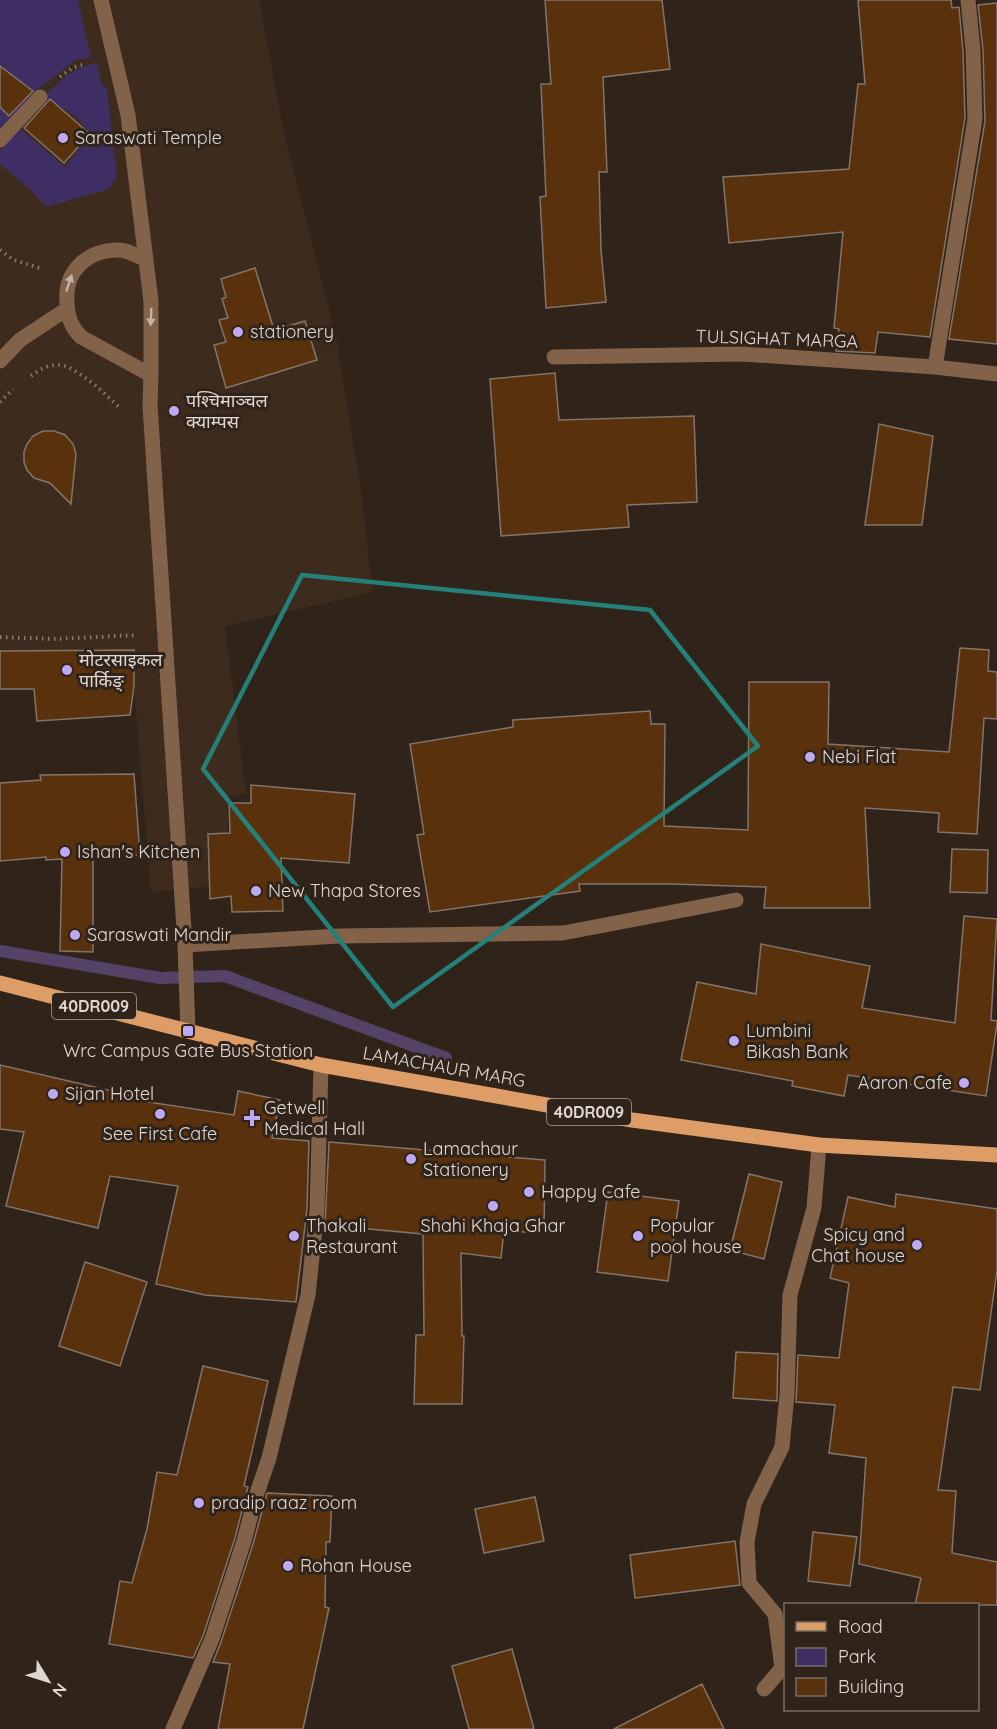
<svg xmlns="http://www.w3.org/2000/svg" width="997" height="1729" viewBox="0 0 997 1729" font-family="Quicksand,'Noto Sans Devanagari',sans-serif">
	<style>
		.built { fill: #3d2c1d }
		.green { fill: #3f2e63 }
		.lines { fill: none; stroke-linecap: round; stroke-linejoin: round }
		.stream { stroke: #554267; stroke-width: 12 }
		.building { fill: #59320d; stroke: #837469; stroke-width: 1.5 }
		.path { stroke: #877c74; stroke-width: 4; stroke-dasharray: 1.5 4.5; stroke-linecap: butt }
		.minor { stroke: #826249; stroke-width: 15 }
		.major { stroke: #de9d67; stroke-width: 15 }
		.oneway { fill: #c4b4a8 }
		.marked { fill: none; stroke: #248078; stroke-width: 4.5; stroke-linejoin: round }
		.poi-dot { fill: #bea9f5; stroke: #30241a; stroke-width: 2 }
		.labels { text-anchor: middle; stroke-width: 6; stroke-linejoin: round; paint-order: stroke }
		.shield { fill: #30241a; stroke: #aba19a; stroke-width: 1.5 }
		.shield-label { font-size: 16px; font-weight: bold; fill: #e0d7d1 }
		.poi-label { font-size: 18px; fill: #e0d7d1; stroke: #30241a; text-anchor: start }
		.street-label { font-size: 18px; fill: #e0d7d1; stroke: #30241a }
	</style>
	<rect width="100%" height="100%" fill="#30241a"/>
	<path class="built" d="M0,0H259L285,138L336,336L360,485L373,592L225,626L246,794L227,797L229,885L151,892L134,688L0,689Z"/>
	<path class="green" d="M0,0H78L91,58L76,60L34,92L0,131V70L2,67L0,66Z
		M97,63L101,83L107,89L117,177L109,189L46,207L35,194L0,164V150L19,128L65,167L90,135C82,118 63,108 47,99V94C61,78 76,67 97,63Z"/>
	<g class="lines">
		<path class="stream" d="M0,951L160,978L225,976L446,1058"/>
	</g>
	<path class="building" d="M545,0H662L670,69L603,77L607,172H599L601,250L606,302L546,308L540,197L546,196L541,84H551Z
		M858,0H951L952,8L959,7L963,51L965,118L930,337L878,332L875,353L836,351L839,329L834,328L843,232L729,243L723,177L849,169L858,84H865Z
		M997,3V344L949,339L985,121L983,50L978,5Z
		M0,66L33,91L9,116L0,107Z
		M50,99L90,134L64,163L24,128Z
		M255,268L274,330L305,321L317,360L226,388L214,345L226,342L219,320L228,318L222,299L226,297L221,279Z
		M555,373L559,420L694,416L697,502L627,505L629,527L501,536L490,379Z
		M879,424L933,436L922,525H865Z
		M43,431H54L65,435L73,444L76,454L71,504L50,483L34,478L27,470L24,462V452L27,444L33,436Z
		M960,648L989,650L988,671L997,672V719L984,718L977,834L938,832L939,813L865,808L870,908H764L766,887L672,884H579L580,891L430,912L417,835L424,834L410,744L513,727V720L650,711L651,724H665L664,826L748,830L749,682H829L828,744L949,752Z
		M134,650V686L130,715L37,721L34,689H0V651Z
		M134,774L140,855L93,858V952L60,951L62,859L46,860V857L0,861V783L41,780L40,775Z
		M251,785L355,794L349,863L281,858L283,911L232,912L231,896L210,899L208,834L230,833L229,803H251Z
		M952,849L988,850L987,893L950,892Z
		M964,916L997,919L991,1020L997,1021V1024L986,1096L848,1075L844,1096L792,1086L793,1081L681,1060L697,982L756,994L761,944L870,966L862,1008L955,1023Z
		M0,1065L129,1095L128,1099L234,1115L238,1091L280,1100L272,1138L309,1141L307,1209L296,1302L205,1295L156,1284L178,1186L110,1176L98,1228L6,1206L24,1132L0,1129Z
		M329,1142L545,1160L544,1233L504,1231L501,1258L461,1253L462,1336H464L462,1404H414L416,1335H424L423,1234L325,1225Z
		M749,1174L782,1182L764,1259L730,1250Z
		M608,1192L679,1201L668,1281L597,1272Z
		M896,1194L997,1209V1271L980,1390L953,1387L938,1490L956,1491L952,1553L997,1562V1605H915L921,1578L859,1564L866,1458L829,1453L835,1405L796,1402L798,1355L839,1358L849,1283L830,1278L848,1197L895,1207Z
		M85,1262L147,1282L120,1366L59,1346Z
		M736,1352L778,1354L777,1401L733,1398Z
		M203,1366L268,1381L244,1486L248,1487L247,1491L235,1538L203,1636L193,1658L109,1644L120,1581L132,1583L147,1529L157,1472L177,1475Z
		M267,1493L332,1496L330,1542H326L325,1607L329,1608L303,1729H218L230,1664L213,1662L221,1642L253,1544Z
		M535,1497L544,1541L484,1553L475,1509Z
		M813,1532L857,1537L850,1586L808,1581Z
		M735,1541L740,1585L635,1598L630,1555Z
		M512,1649L534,1729H469L452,1666Z
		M702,1684L724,1729H614Z"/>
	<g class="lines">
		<path class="path" d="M60,77L72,68L85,64
			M0,250L14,260L43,269
			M31,376C39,370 47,365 57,365C75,364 107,396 120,408
			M0,402L13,389
			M0,637L56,639L136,635"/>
		<path class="minor" d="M101,0L128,115L151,301V375L81,337C72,328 67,316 67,303C64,271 87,250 119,250C127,250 137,256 145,259
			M0,140L40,97
			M554,357L742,354L935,367L997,374
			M0,361L20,340L67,309
			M935,367L975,119L973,50L968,0
			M151,375L150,406L185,945L188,1031
			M185,945L339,936L563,933L736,900
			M764,1689L782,1668L775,1614L749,1583L747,1542L754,1504L782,1447L787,1395L790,1295L814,1208L819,1145
			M173,1729L212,1639L244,1541L255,1499L269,1458L308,1295L317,1210L321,1065"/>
		<path class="major" d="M0,983L321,1065L632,1120L819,1145L997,1155"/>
	</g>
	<defs><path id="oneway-solid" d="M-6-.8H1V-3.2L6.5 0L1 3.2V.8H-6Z" transform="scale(1.5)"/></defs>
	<g class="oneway">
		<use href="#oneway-solid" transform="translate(69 283) rotate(-72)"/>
		<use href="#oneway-solid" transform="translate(151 317) rotate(92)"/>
	</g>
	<path class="marked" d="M302,575L650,610L758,746L393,1007L203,769Z"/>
	<g class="poi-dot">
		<circle cx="63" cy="138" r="6"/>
		<circle cx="238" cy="332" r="6"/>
		<circle cx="174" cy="411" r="6"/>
		<circle cx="67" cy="670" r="6"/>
		<circle cx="810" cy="757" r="6"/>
		<circle cx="65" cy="852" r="6"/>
		<circle cx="256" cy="891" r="6"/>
		<circle cx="75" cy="935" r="6"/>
		<rect x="182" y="1025" width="12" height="12" rx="3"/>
		<circle cx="734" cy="1041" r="6"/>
		<circle cx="964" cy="1083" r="6"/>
		<circle cx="53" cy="1094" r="6"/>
		<circle cx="160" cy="1114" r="6"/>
		<path d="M249 1109h6v6h6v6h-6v6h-6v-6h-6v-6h6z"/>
		<circle cx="411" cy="1159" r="6"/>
		<circle cx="529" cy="1192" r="6"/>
		<circle cx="493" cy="1206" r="6"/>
		<circle cx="294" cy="1236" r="6"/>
		<circle cx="638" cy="1236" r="6"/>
		<circle cx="917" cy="1245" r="6"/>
		<circle cx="199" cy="1503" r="6"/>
		<circle cx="288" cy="1566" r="6"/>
	</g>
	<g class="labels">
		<g class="shield">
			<rect x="52" y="993" width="84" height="26" rx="4.5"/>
			<rect x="547" y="1099" width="84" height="26" rx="4.5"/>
		</g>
		<g class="shield-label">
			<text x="94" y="1012">40DR009</text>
			<text x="589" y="1118">40DR009</text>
		</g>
		<g class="poi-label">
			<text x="75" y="144">Saraswati Temple</text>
			<text x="250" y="338">stationery</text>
			<text x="186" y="407">पश्‍चिमाञ्‍चल<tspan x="186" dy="21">क्याम्पस</tspan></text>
			<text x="79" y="666">मोटरसाइकल<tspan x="79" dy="21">पार्किङ्</tspan></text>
			<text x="822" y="763">Nebi Flat</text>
			<text x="77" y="858">Ishan's Kitchen</text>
			<text x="268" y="897">New Thapa Stores</text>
			<text x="87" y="941">Saraswati Mandir</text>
			<text x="746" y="1037">Lumbini<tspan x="746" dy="21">Bikash Bank</tspan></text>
			<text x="188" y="1057" text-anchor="middle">Wrc Campus Gate Bus Station</text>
			<text x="952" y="1089" text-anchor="end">Aaron Cafe</text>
			<text x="65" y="1100">Sijan Hotel</text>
			<text x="264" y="1114">Getwell<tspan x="264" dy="21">Medical Hall</tspan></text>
			<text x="160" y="1140" text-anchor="middle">See First Cafe</text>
			<text x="423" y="1155">Lamachaur<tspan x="423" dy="21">Stationery</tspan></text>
			<text x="541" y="1198">Happy Cafe</text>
			<text x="306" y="1232">Thakali<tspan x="306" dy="21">Restaurant</tspan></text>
			<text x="493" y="1232" text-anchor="middle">Shahi Khaja Ghar</text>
			<text x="650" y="1232">Popular<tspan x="650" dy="21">pool house</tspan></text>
			<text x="905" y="1241" text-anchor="end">Spicy and<tspan x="905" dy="21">Chat house</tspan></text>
			<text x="211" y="1509">pradip raaz room</text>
			<text x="300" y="1572">Rohan House</text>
		</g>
		<g class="street-label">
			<text transform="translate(777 339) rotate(2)" y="6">TULSIGHAT MARGA</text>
			<text transform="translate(444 1067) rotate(10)" y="6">LAMACHAUR MARG</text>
		</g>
	</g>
	<rect x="784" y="1603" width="195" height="108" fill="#30241a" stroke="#766c63" stroke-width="1.5"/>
	<rect x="796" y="1622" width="30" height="9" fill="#de9d67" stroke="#766c63" stroke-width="1.5"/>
	<text x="838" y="1633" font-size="18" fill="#e0d7d1">Road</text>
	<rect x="796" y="1648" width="30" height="18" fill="#3f2e63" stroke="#766c63" stroke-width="1.5"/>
	<text x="838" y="1663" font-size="18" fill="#e0d7d1">Park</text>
	<rect x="796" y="1678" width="30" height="18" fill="#59320d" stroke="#766c63" stroke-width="1.5"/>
	<text x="838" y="1693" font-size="18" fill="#e0d7d1">Building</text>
	<g transform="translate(48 1681) rotate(128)" stroke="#30241a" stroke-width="4.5" paint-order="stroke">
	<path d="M0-4.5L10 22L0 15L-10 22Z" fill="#e0d7d1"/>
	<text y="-9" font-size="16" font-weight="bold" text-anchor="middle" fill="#e0d7d1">N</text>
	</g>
</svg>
